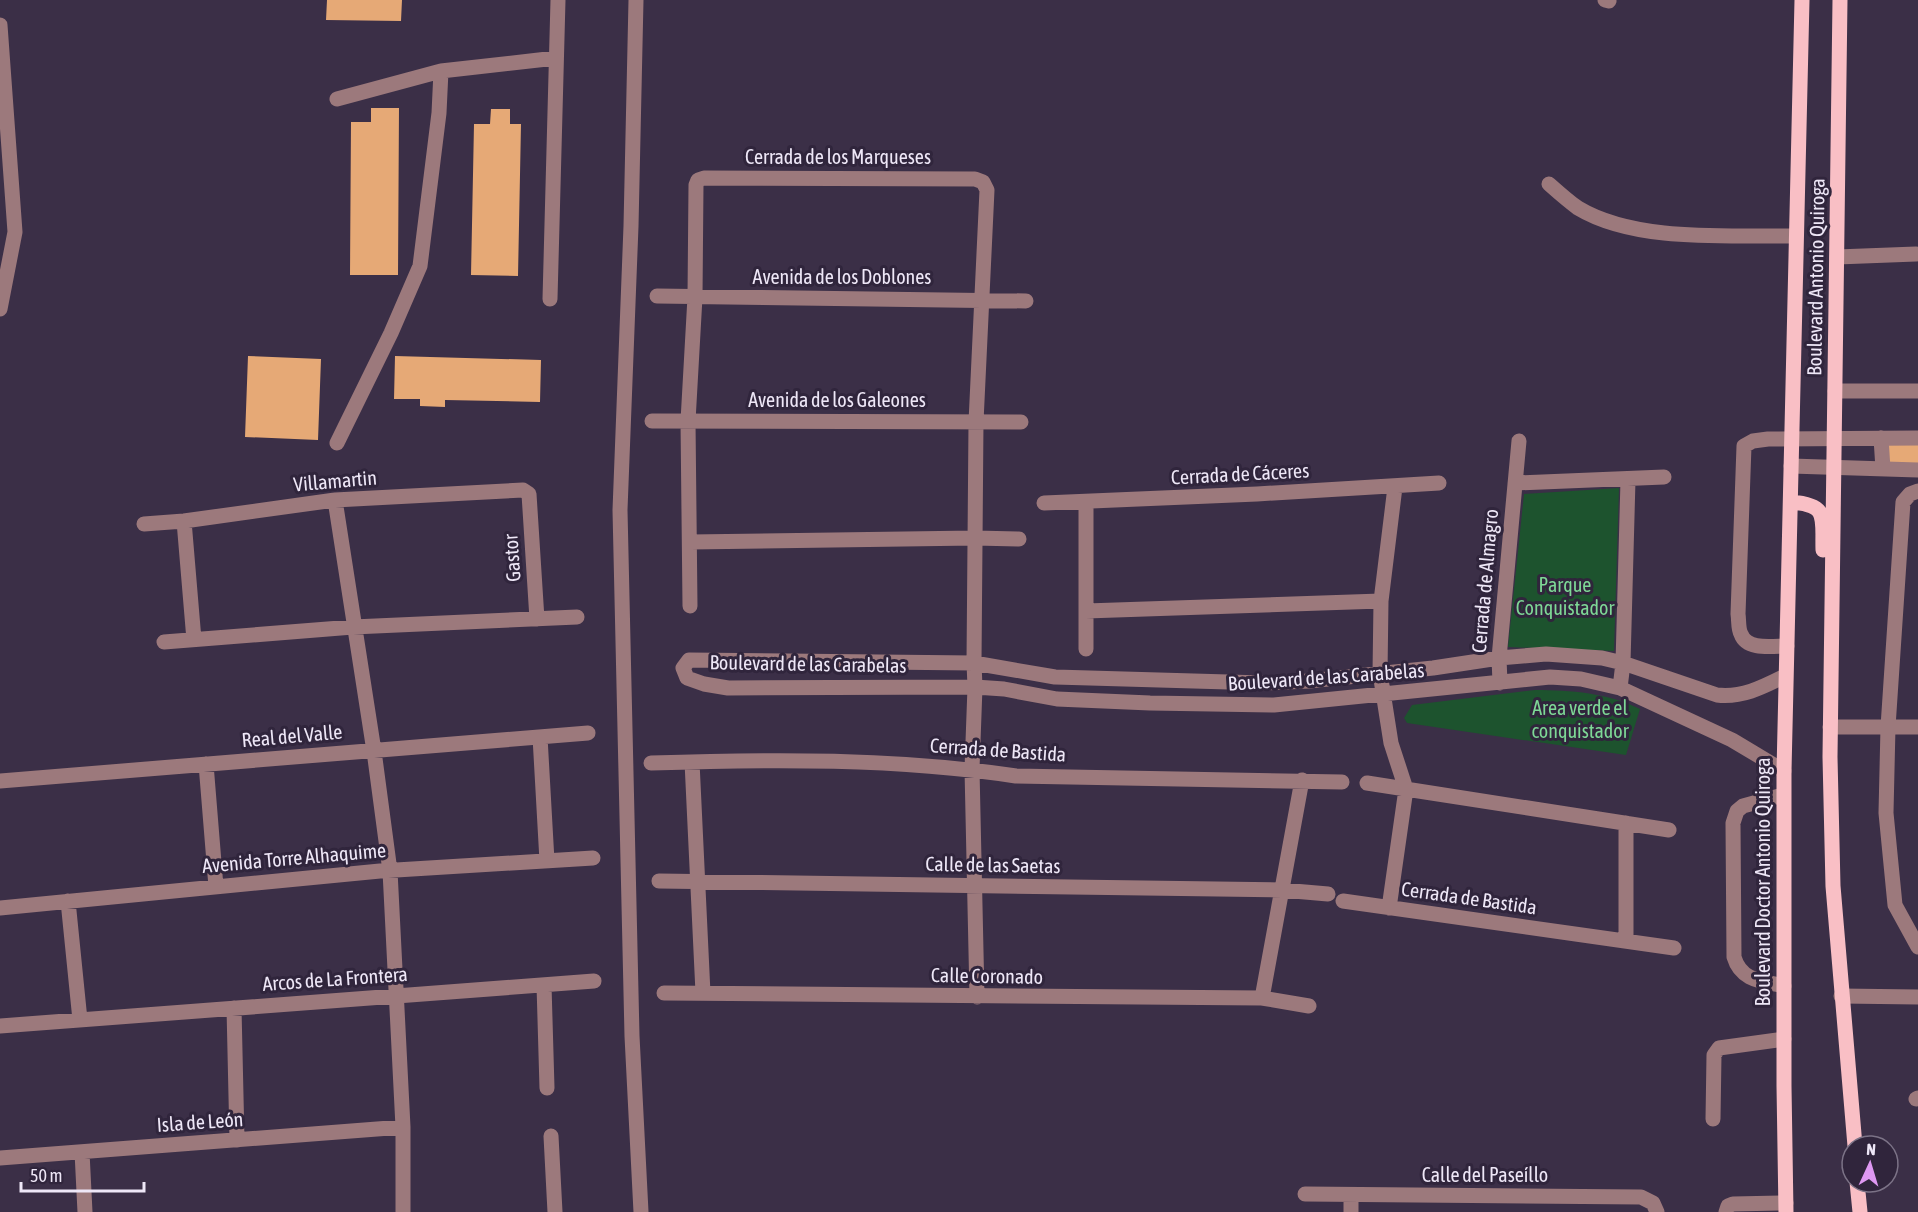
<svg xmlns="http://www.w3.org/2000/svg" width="1918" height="1212" viewBox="0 0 1918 1212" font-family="'Asap Condensed',sans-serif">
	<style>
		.green { fill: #1d532e }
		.building { fill: #e6a976 }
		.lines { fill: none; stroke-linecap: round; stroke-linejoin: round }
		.minor { stroke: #9c797c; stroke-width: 15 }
		.major { stroke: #f9bfc5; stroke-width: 15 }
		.labels { text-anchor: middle; stroke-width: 6; stroke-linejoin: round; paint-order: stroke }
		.street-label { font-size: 20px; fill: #eee7f7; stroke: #30253c }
		.park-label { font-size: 20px; fill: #7ed896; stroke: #30253c }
	</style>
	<rect width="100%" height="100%" fill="#3b2f47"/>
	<path class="green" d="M1619,488L1614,651L1508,647L1524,494Z
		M1535,690C1571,690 1608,693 1640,709L1626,755L1407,723L1404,718L1412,705Z"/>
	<path class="building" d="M327,0H402L401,21L326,20Z
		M371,108H399L398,275H350L351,122H371Z
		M491,109H510V124H521L518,276L471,275L474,124H490Z
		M248,356L321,359L318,440L245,437Z
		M395,356L541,360L540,402L445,400V407L420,406V399H394Z
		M1887,444L1918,445V468L1887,467Z"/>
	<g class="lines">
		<path class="minor" d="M636,0L631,226L620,510L632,1036L641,1212
			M1605,0L1609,1
			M0,25L15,232L0,309
			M337,99L441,71
			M1549,184C1558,192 1568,201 1578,208C1636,243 1730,235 1796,236
			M1837,257L1916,254
			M657,296L1026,301
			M550,299L558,0
			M1835,391H1918
			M652,421L1021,422
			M1881,438L1883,469
			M337,443L391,333L420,266L439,113L441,71L556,58
			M1791,466L1918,470
			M1515,483L1664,477
			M1918,491L1910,494L1903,502L1888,727L1886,813L1895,905L1918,947
			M335,500L374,751L390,871L403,1127V1212
			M1044,503L1257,494L1439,483
			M1086,503V649
			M184,521L194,640
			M144,524L184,521L335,500L523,490L529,494L537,619
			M690,542L975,538L1019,539
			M690,606L688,421L695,297L696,185L698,180L704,178L975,179L983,182L987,190L976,422L974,663L975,687L972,769L977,997
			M1086,611L1381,601
			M164,642L353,627L577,617
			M1787,646C1773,646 1747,651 1741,634C1738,629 1739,620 1738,614L1744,446L1753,441L1768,439L1918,438
			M1500,683L1499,658L1519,441
			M1620,688L1623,663L1628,480
			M1830,727H1918
			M540,737L547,861
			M692,762L703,993
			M651,763C771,759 897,758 1016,776L1342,782
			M206,764L216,887
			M1784,771L1732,740L1620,688L1581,679L1550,677L1274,705L1150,703L1057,699L1004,689L975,687L728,688L704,684L687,678L683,668L689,660L974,663L1055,677L1263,683L1309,681L1433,668L1499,658L1546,654L1602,658L1623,663L1717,695C1742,698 1763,687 1785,676
			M0,781L588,733
			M1367,783L1669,830
			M1783,795L1743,806L1737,811L1733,823L1734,957C1741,981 1762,981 1784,986
			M659,881L1282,890L1328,894
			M68,901L80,1020
			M1343,901L1674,948
			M0,908L380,871L593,858
			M1389,908L1406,789L1391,743L1380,673L1381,601L1395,487
			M1626,941V823
			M544,985L547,1088
			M664,993L1262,998L1309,1006
			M1841,996L1918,997
			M1262,998L1302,780
			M234,1008L237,1140
			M0,1026L594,981
			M1916,1099L1918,1098
			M1713,1119L1714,1055L1719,1048L1784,1039
			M551,1136L555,1212
			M82,1152L85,1212
			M0,1158L403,1127
			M1305,1194L1641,1197L1653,1203L1657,1212
			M1351,1212V1195
			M1726,1212L1728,1206L1733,1204L1786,1203"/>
		<path class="major" d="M1840,0L1830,757L1833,886L1855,1146
			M1791,502C1829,505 1822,517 1823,550
			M1857,1182L1860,1212
			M1786,1212L1784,1086V771L1802,0"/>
	</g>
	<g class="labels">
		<g class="street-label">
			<text x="838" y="164">Cerrada de los Marqueses</text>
			<text x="842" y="284">Avenida de los Doblones</text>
			<text transform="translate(1816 277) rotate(-89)" y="7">Boulevard Antonio Quiroga</text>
			<text x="837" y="407">Avenida de los Galeones</text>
			<text transform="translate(1240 474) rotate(-3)" y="7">Cerrada de Cáceres</text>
			<text transform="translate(335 481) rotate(-5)" y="7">Villamartin</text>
			<text transform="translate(512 558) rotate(-94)" y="7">Gastor</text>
			<text transform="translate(1485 581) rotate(-85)" y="7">Cerrada de Almagro</text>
			<text transform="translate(808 664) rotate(1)" y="7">Boulevard de las Carabelas</text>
			<text transform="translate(1326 677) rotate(-4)" y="7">Boulevard de las Carabelas</text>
			<text transform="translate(292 736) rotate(-5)" y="7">Real del Valle</text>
			<text transform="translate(998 750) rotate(4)" y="7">Cerrada de Bastida</text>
			<text transform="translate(294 858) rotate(-5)" y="7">Avenida Torre Alhaquime</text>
			<text transform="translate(993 865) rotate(1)" y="7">Calle de las Saetas</text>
			<text transform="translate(1763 882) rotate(-90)" y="7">Boulevard Doctor Antonio Quiroga</text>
			<text transform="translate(1469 898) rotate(8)" y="7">Cerrada de Bastida</text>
			<text transform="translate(987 976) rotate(1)" y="7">Calle Coronado</text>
			<text transform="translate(335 979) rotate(-4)" y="7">Arcos de La Frontera</text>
			<text transform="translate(200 1122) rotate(-4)" y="7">Isla de León</text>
			<text x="1485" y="1182">Calle del Paseíllo</text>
		</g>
		<g class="park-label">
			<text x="1565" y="592">Parque<tspan x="1565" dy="23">Conquistador</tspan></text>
			<text x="1580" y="715">Area verde el<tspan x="1580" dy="23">conquistador</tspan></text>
		</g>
	</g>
	<g transform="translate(1870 1164) rotate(4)"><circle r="28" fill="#30253c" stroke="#7c7387" stroke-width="1.5"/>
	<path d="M0-4.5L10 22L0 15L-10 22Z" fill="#de98f2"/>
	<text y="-9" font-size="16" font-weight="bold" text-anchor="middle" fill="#eee7f7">N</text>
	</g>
	<path d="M21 1182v9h123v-9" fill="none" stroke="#eee7f7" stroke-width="3"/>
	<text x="30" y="1182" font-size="18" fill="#eee7f7" stroke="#30253c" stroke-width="4.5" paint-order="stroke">50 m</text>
</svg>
